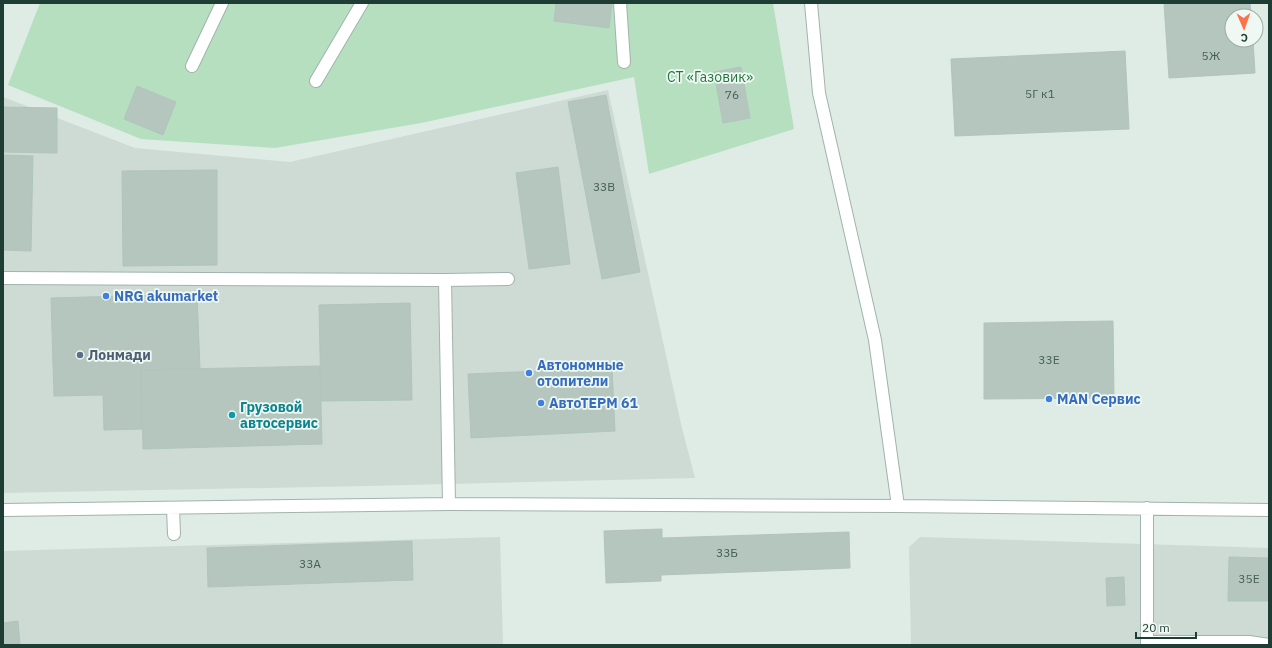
<svg xmlns="http://www.w3.org/2000/svg" width="1272" height="648" viewBox="0 0 1272 648" font-family="'IBM Plex Sans',sans-serif">
	<style>
		.built { fill: #cddbd4 }
		.green { fill: #b5dfbf }
		.building { fill: #b4c6be; stroke: #b1c5bc }
		.lines { fill: none; stroke-linecap: round; stroke-linejoin: round }
		.minor-casing { stroke: #a1b3ac; stroke-width: 14 }
		.minor { stroke: #fff; stroke-width: 12 }
		.shop-dot { fill: #3f7fe0; stroke: #eff8f3; stroke-width: 1.5 }
		.service-dot { fill: #5c6f8a; stroke: #eff8f3; stroke-width: 1.5 }
		.culture-dot { fill: #0f9aa8; stroke: #eff8f3; stroke-width: 1.5 }
		.labels { text-anchor: middle; stroke-width: 3.5; stroke-linejoin: round; paint-order: stroke }
		.number-label { font-size: 12px; fill: #445f56 }
		.park-label { font-size: 14px; fill: #257742; stroke: #eff8f3 }
		.shop-label { font-size: 14px; font-weight: bold; fill: #366cbe; stroke: #eff8f3; text-anchor: start }
		.service-label { font-size: 14px; font-weight: bold; fill: #4e5e75; stroke: #eff8f3; text-anchor: start }
		.culture-label { font-size: 14px; font-weight: bold; fill: #0d838f; stroke: #eff8f3; text-anchor: start }
	</style>
	<rect width="100%" height="100%" fill="#dfebe5"/>
	<path class="built" d="M608,90L681,424L695,478L365,486L3,493V97L135,148L290,162Z
		M500,537L503,645H3V551Z
		M920,537L1269,548V645H911L909,547Z"/>
	<path class="green" d="M40,3H773L794,129L649,174L634,77L421,123L275,148L141,139L8,85Z"/>
	<path class="building" d="M556,3H612L609,28L554,21Z
		M1164,3H1250L1251,16H1232V40H1253L1255,73L1169,78Z
		M1125,51L1129,129L955,136L951,59Z
		M741,67L750,118L723,123L714,72Z
		M137,86L176,102L163,135L124,119Z
		M606,95L640,272L602,279L568,102Z
		M3,107L57,108V153L3,152Z
		M3,155L33,156L31,251L3,250Z
		M558,167L570,264L529,269L516,173Z
		M217,170V265L123,266L122,171Z
		M197,294L200,369L141,370L142,429L104,430L103,395L54,396L51,298Z
		M410,303L412,400L321,401L319,305Z
		M1113,321L1114,398L984,399V323Z
		M320,366L322,444L143,449L141,370Z
		M612,368L615,431L471,438L468,374Z
		M662,529V538L849,532L850,568L661,575V581L606,583L604,531Z
		M412,541L413,580L208,587L207,548Z
		M1229,557L1269,558V601H1228Z
		M1124,577L1125,605L1107,606L1106,578Z
		M18,621L20,645H3V623Z"/>
	<g class="lines">
		<defs>
			<path id="minor" d="M620,3L624,62
				M811,3L819,93L875,340L898,506
				M192,66L222,3
				M316,81L362,3
				M3,278L445,280L449,504
				M445,280L508,279
				M173,508L174,534
				M3,510L449,504L898,506L1269,510
				M1147,642H1249L1269,645
				M1147,645V508"/>
		</defs>
		<use href="#minor" class="minor-casing"/>
		<use href="#minor" class="minor"/>
	</g>
	<g class="shop-dot">
		<circle cx="106" cy="296" r="4"/>
		<circle cx="529" cy="373" r="4"/>
		<circle cx="1049" cy="399" r="4"/>
		<circle cx="541" cy="403" r="4"/>
	</g>
	<circle class="service-dot" cx="80" cy="355" r="4"/>
	<circle class="culture-dot" cx="232" cy="415" r="4"/>
	<g class="labels">
		<g class="number-label">
			<text x="1211" y="60">5Ж</text>
			<text x="1040" y="98">5Г к1</text>
			<text x="732" y="99">76</text>
			<text x="604" y="191">33В</text>
			<text x="1049" y="364">33Е</text>
			<text x="727" y="557">33Б</text>
			<text x="310" y="568">33А</text>
			<text x="1249" y="583">35Е</text>
		</g>
		<g class="park-label">
			<text x="710" y="82">СТ «Газовик»</text>
		</g>
		<g class="shop-label">
			<text x="114" y="301">NRG akumarket</text>
			<text x="537" y="370">Автономные<tspan x="537" dy="16">отопители</tspan></text>
			<text x="1057" y="404">MAN Сервис</text>
			<text x="549" y="408">АвтоТЕРМ 61</text>
		</g>
		<g class="service-label">
			<text x="88" y="360">Лонмади</text>
		</g>
		<g class="culture-label">
			<text x="240" y="412">Грузовой<tspan x="240" dy="16">автосервис</tspan></text>
		</g>
	</g>
	<rect width="1272" height="648" fill="none" stroke="#1e3d34" stroke-width="8"/>
	<g transform="translate(1244 28) rotate(178)"><circle r="19" fill="#eff8f3" stroke="#9bada7"/>
	<path d="M0-3L7 15L0 10L-7 15Z" fill="#fd714b"/>
	<text y="-6" font-size="11" font-weight="bold" text-anchor="middle" fill="#1e3d34">С</text>
	</g>
	<path d="M1136 632v6h60v-6" fill="none" stroke="#1e3d34" stroke-width="2"/>
	<text x="1142" y="632" font-size="12" fill="#1e3d34" stroke="#eff8f3" stroke-width="3" paint-order="stroke">20 m</text>
</svg>
